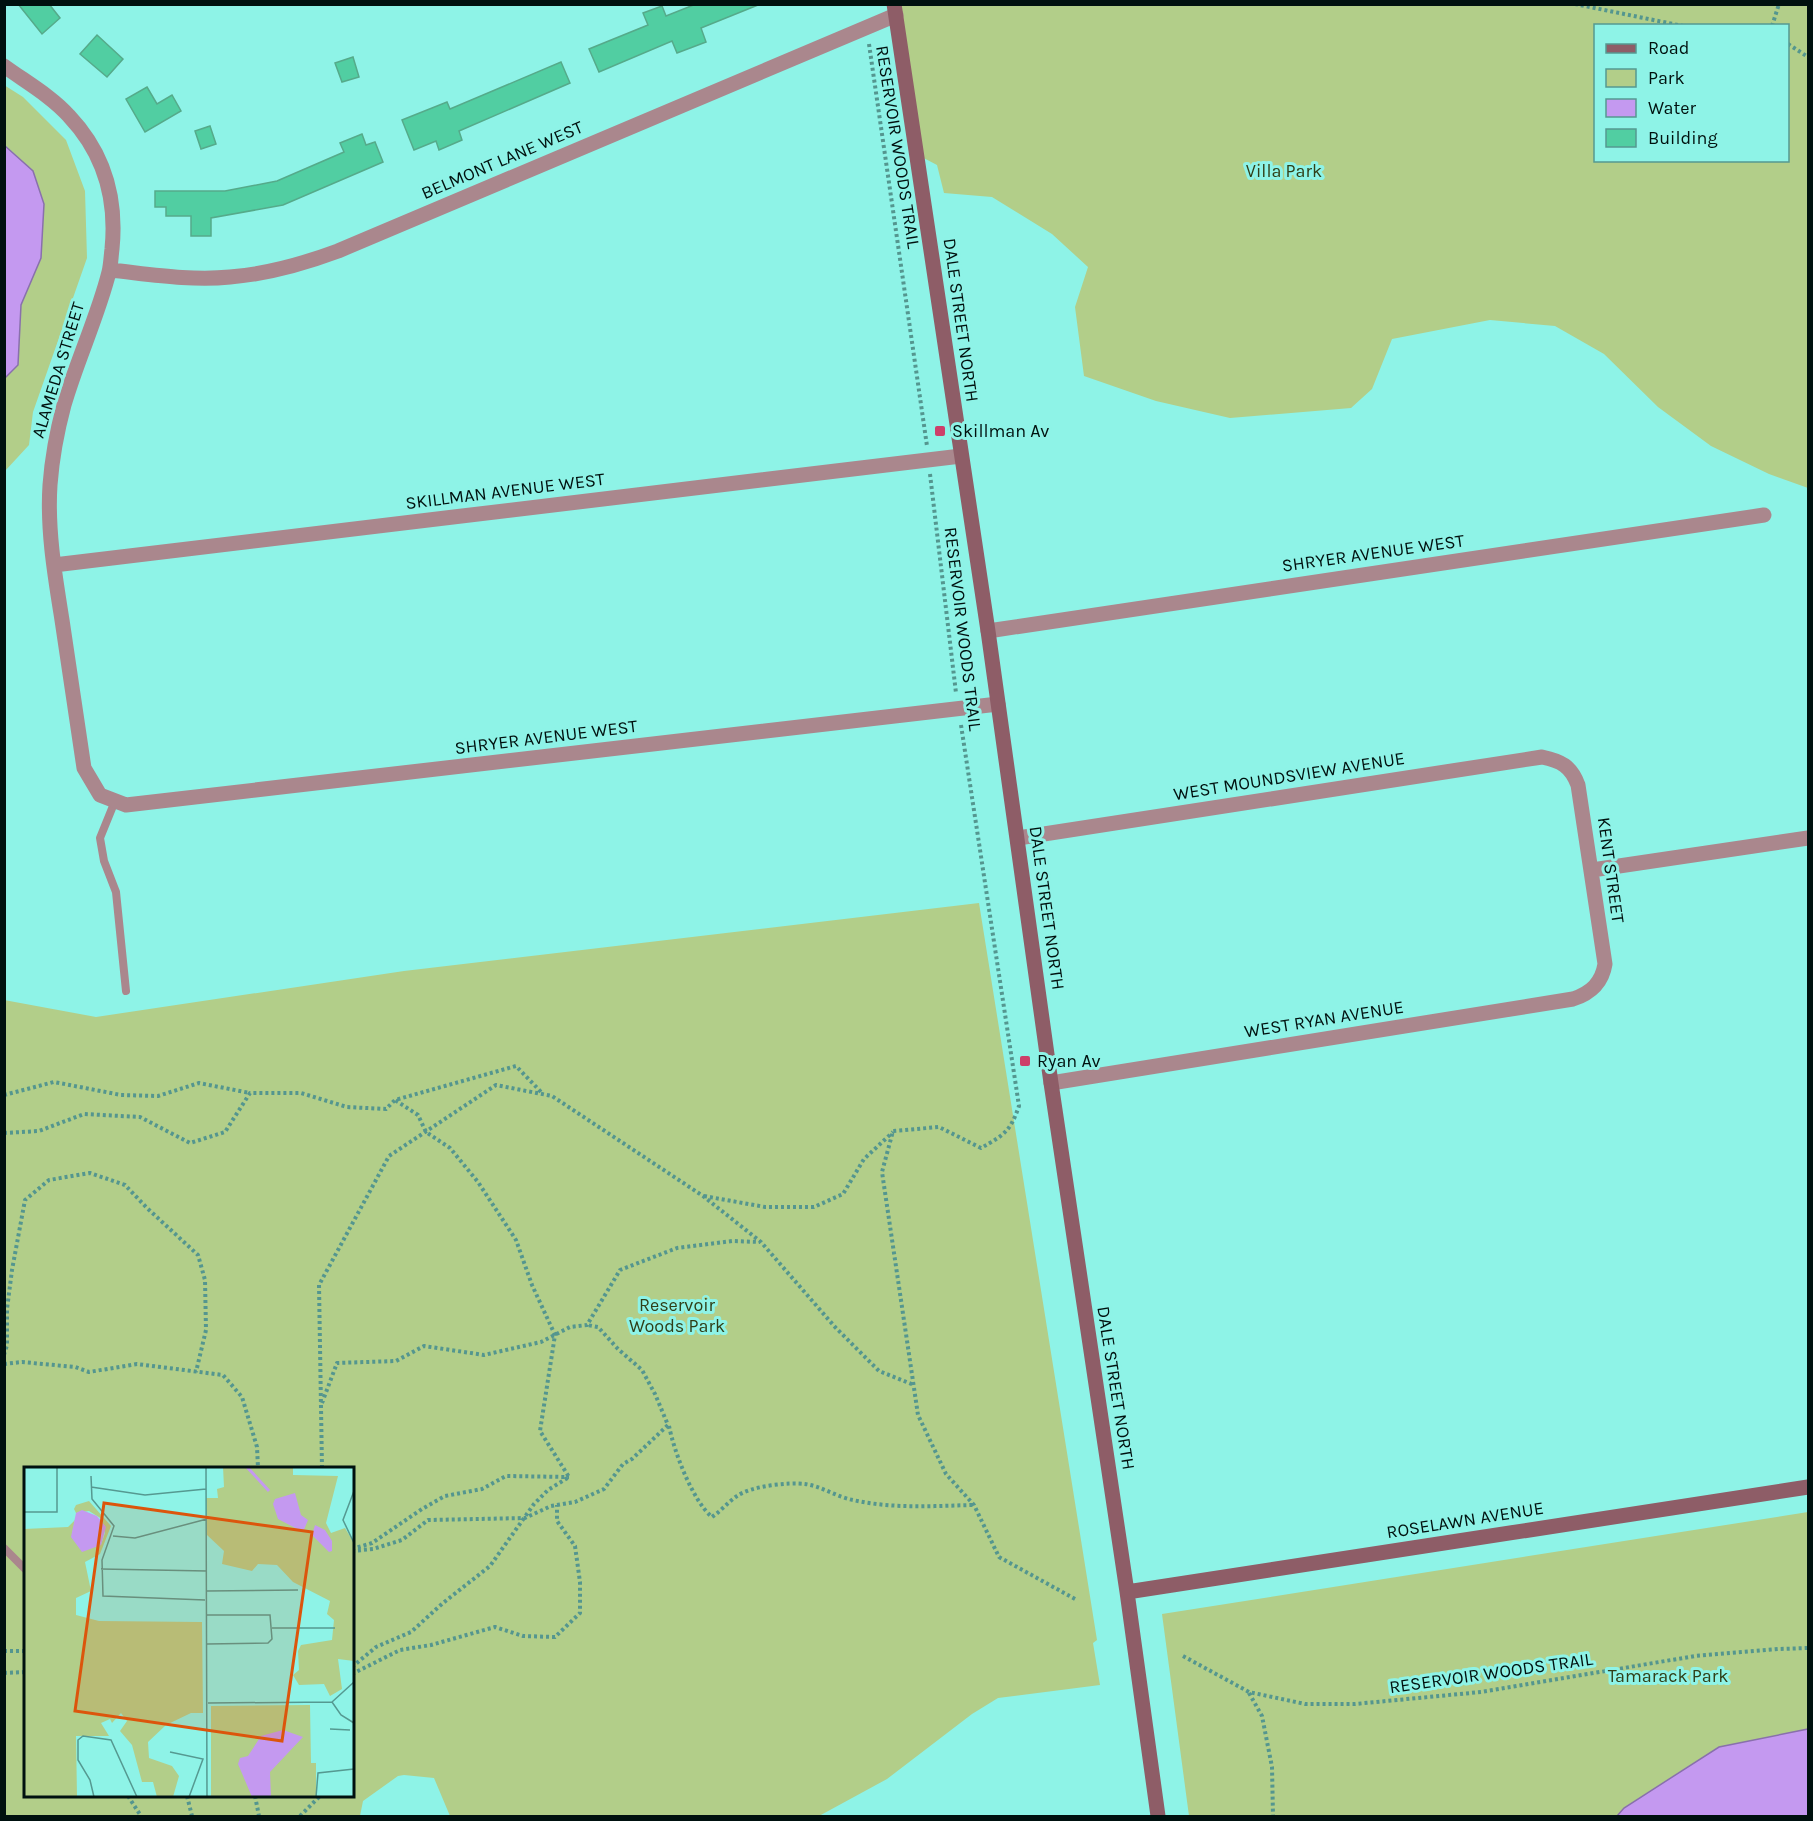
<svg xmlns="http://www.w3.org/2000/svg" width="1813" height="1821" viewBox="0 0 1813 1821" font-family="Karla,sans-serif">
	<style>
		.green { fill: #b2ce89; fill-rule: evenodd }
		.water { fill: #c499f0; stroke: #8970ac; stroke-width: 1.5 }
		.building { fill: #51cea2; stroke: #55aa8a; stroke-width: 1.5 }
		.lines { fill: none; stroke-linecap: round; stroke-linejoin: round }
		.path { stroke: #54968f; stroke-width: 4; stroke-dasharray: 3 3; stroke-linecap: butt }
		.lane { stroke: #aa878d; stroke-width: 8 }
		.street { stroke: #aa878d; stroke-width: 15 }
		.secondary { stroke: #8e5d67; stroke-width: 15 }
		.poi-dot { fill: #cd3f6a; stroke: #8ef3e7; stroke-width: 2 }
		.labels { text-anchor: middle; stroke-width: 6; stroke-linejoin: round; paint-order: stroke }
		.street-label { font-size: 18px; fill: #00110f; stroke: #8ef3e7 }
		.park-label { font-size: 18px; fill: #303e17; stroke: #8ef3e7 }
		.poi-label { font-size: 18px; fill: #00110f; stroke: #8ef3e7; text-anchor: start }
		.inset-river { fill: none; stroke: #c499f0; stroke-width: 3 }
		.inset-road { fill: none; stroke: #559991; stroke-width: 1.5 }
		.view { fill: #dc550c; fill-opacity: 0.15; stroke: #dc550c; stroke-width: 3 }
		.inset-edge { fill: none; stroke: #00110f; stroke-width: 3 }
	</style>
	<rect width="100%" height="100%" fill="#8ef3e7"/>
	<path class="green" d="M894,5H1808V488L1769,474L1711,446L1658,407L1604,354L1555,326L1490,320L1392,339L1372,389L1351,408L1230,418L1156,401L1084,376L1075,307L1088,267L1052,234L992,197L944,193L937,165L916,154ZM1596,26H1788V160H1596Z
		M4,85L23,97L66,140L85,191L87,258L33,412L29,445L5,471V378L18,364L21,305L41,258L33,171L5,145Z
		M979,903L1097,1640L1093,1643L1100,1685L998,1698L972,1714L887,1779L819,1816H450L434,1778L404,1775L398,1776L363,1801L360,1816H5L4,1000L96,1017L404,971ZM26,1468H352V1796H26Z
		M1808,1512V1816H1189L1162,1614Z"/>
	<path class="water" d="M4,145L33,171L44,204L41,258L21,305L18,365L5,378Z
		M1808,1729V1816H1617L1624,1808L1719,1747Z"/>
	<path class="building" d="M18,4H49L60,18L42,34Z
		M696,4L758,5L701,28L706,42L677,53L672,41L599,72L589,49L648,25L643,13L662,6L666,16Z
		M97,35L123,59L107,77L80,54Z
		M353,57L359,77L342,82L335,63Z
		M561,62L570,83L459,131L462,140L439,150L436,141L414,150L402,120L447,102L450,109Z
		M147,87L157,104L172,95L181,111L145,132L126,99Z
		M210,126L216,144L201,149L195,131Z
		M362,134L366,145L375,142L383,162L283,205L211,218V236H191V216H166V207H155V191H225L277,181L344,152L340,143Z"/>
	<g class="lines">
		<path class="path" d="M1575,4L1683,26
			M1772,26L1779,4
			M869,44L927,446
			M1788,44L1808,57
			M930,474L956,693
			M961,725L1019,1106C1010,1132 1004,1135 981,1148L939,1127L893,1131L882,1172L918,1415L946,1474L974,1505L999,1557L1075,1599
			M4,1095L54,1082L121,1095L158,1096L199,1083L250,1093
			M4,1133L39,1131L84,1114L140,1117L190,1143L225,1132L250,1093H301L347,1107L386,1109L395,1100L516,1066L543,1094
			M704,1196L765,1207H814L843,1194L864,1159L893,1132
			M4,1355L7,1345V1309L12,1270L25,1200L49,1180L90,1173L125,1185L147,1208L198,1255L205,1280L206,1330L196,1372
			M4,1364L22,1362L75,1367L89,1372L137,1364L223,1375L242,1397L257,1447L258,1468
			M322,1403L337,1363L396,1361L424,1346L484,1355L541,1342L570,1327L587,1325L620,1270L677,1248L732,1241L760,1242
			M669,1426C674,1451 692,1500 712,1517C721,1511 728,1502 737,1496C751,1486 788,1482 805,1484C821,1486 837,1497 853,1500C893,1509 933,1506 973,1505
			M322,1468L319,1285L389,1156L496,1085L552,1096L703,1196L761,1242L835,1327L879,1371L914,1385
			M352,1549L372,1543L422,1509L445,1496L482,1489L506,1476L569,1477
			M352,1551L373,1549L402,1540L428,1520L525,1518L551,1506L575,1502L604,1489L623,1464L632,1459L668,1425L655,1394L642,1370L618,1349L598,1327L587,1325
			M4,1651H26
			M1183,1656L1249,1692L1305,1704H1355L1481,1692L1695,1656L1779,1649L1808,1648
			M352,1667L376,1647L411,1632L443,1603L490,1566L534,1504L548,1490L569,1477L540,1431L555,1335L532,1285L516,1240L478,1182L450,1148L426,1132L418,1115L395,1100
			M4,1673L26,1672
			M352,1674L400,1650L431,1645L495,1627L523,1636L555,1637L580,1613V1582L575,1546L557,1521V1505
			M1249,1693L1262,1716L1272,1767L1273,1816
			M128,1796L141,1816
			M187,1796L192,1816
			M255,1796L259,1816
			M300,1816L320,1796"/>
		<path class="lane" d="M115,801L100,838L104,861L116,892L126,991
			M4,1548L26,1570"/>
		<path class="street" d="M4,66C26,82 51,96 69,116C104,153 117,199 112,249C111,256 111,264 109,272C98,316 77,360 64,405C57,431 52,458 50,485C47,530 55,576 62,620C69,669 77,719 84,768L100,795L126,805L998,704
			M110,270C149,274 190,281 230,277C268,274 303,264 338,251L896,15
			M54,565L961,456
			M988,631L1764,515
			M1018,838L1542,757C1561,761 1571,766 1578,785L1605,964C1602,983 1591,993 1573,999L1051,1083
			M1592,870L1808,838"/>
		<path class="secondary" d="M894,4L988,631L1051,1083L1127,1592L1158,1816
			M1127,1592L1808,1487"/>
	</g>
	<g class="poi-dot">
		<rect x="934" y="425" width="12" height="12" rx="3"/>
		<rect x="1019" y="1055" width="12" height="12" rx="3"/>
	</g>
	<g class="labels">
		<g class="street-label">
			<text transform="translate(898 147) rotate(81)" y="6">RESERVOIR WOODS TRAIL</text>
			<text transform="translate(502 160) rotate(-23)" y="6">BELMONT LANE WEST</text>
			<text transform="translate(961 320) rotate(82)" y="6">DALE STREET NORTH</text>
			<text transform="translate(58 370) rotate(-73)" y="6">ALAMEDA STREET</text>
			<text transform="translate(505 491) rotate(-7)" y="6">SKILLMAN AVENUE WEST</text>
			<text transform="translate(1373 553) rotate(-8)" y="6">SHRYER AVENUE WEST</text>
			<text transform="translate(963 629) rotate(83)" y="6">RESERVOIR WOODS TRAIL</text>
			<text transform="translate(546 737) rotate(-7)" y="6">SHRYER AVENUE WEST</text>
			<text transform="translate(1289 776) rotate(-9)" y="6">WEST MOUNDSVIEW AVENUE</text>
			<text transform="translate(1611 870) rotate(82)" y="6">KENT STREET</text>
			<text transform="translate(1047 908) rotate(82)" y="6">DALE STREET NORTH</text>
			<text transform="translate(1324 1019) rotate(-9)" y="6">WEST RYAN AVENUE</text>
			<text transform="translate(1116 1388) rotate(81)" y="6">DALE STREET NORTH</text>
			<text transform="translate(1465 1520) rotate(-9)" y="6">ROSELAWN AVENUE</text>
			<text transform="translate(1491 1673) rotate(-8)" y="6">RESERVOIR WOODS TRAIL</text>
		</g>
		<g class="park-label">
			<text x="1284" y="177">Villa Park</text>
			<text x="677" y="1311">Reservoir<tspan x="677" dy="21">Woods Park</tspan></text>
			<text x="1668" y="1682">Tamarack Park</text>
		</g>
		<g class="poi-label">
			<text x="952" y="437">Skillman Av</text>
			<text x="1037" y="1067">Ryan Av</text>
		</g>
	</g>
	<g transform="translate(24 1467)">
		<rect width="330" height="330" fill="#8ef3e7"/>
		<path d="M199,0H269V8L314,9L302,56L307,66L321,61L330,76V194L314,192L318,222L306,229L300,217L275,218L269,208L275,203L274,184L277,178L308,173L310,153L303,147L306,134L269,115L253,98L234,97L228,104L198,97L200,84L183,68L182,31H194L193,22L200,20ZM65,34L87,59L76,87L61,95L67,124L52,131V148L75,154L178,155L179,246H167L142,258L124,275L125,291L148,299L155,309L149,330H133L129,315H118L108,278L96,264L103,254L97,246L88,256L86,252L77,256L85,269H52L53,330H0V62L44,60L51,53L48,68L77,78L81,66L78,52L65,44L52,46L50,42L52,38ZM286,238L287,296H292V330H187V239Z" fill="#b2ce89"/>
		<path d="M271,26L277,48L284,53L279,65L254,52L249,37L251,32ZM58,43L73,49L82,60L77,78L58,85L47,70L52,46ZM291,58L301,63L308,74V84L305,85L288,68ZM259,263L279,270L246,305L247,330H228L214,297L216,291L224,289L237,269Z" fill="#c499f0"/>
		<path class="inset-river" d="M223,0L245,24"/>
		<path class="inset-road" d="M182,0L183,330M67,9L68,32L90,59L78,93L79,129L181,133M67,20L121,28L182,22M330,24L319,53L330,76M0,45H33V0M89,69L111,71L183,52M77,102L183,104M183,124L274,123M248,161H311M183,177L244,176L248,172L246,148H183M308,235L317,248L330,256M308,235L330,215M184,236L308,235M306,262L326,263M146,285L179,292L165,330M70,330L66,313L54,293V273L59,269L87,273L113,330M292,330L294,306L330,302"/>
		<path class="view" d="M80,36L288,65L258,274L51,244Z"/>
		<rect width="330" height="330" class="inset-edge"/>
	</g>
	<rect width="1813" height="1821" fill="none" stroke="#00110f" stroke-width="12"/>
	<rect x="1594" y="24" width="195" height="138" fill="#8ef3e7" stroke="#559991" stroke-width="1.5"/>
	<rect x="1606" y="44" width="30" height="9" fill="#8e5d67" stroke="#559991" stroke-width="1.5"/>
	<text x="1648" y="54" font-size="18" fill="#00110f">Road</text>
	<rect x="1606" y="69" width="30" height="18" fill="#b2ce89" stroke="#559991" stroke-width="1.5"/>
	<text x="1648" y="84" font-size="18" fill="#00110f">Park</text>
	<rect x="1606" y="99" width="30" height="18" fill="#c499f0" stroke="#559991" stroke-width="1.5"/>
	<text x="1648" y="114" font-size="18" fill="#00110f">Water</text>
	<rect x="1606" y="129" width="30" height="18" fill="#51cea2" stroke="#559991" stroke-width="1.5"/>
	<text x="1648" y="144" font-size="18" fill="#00110f">Building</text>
</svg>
